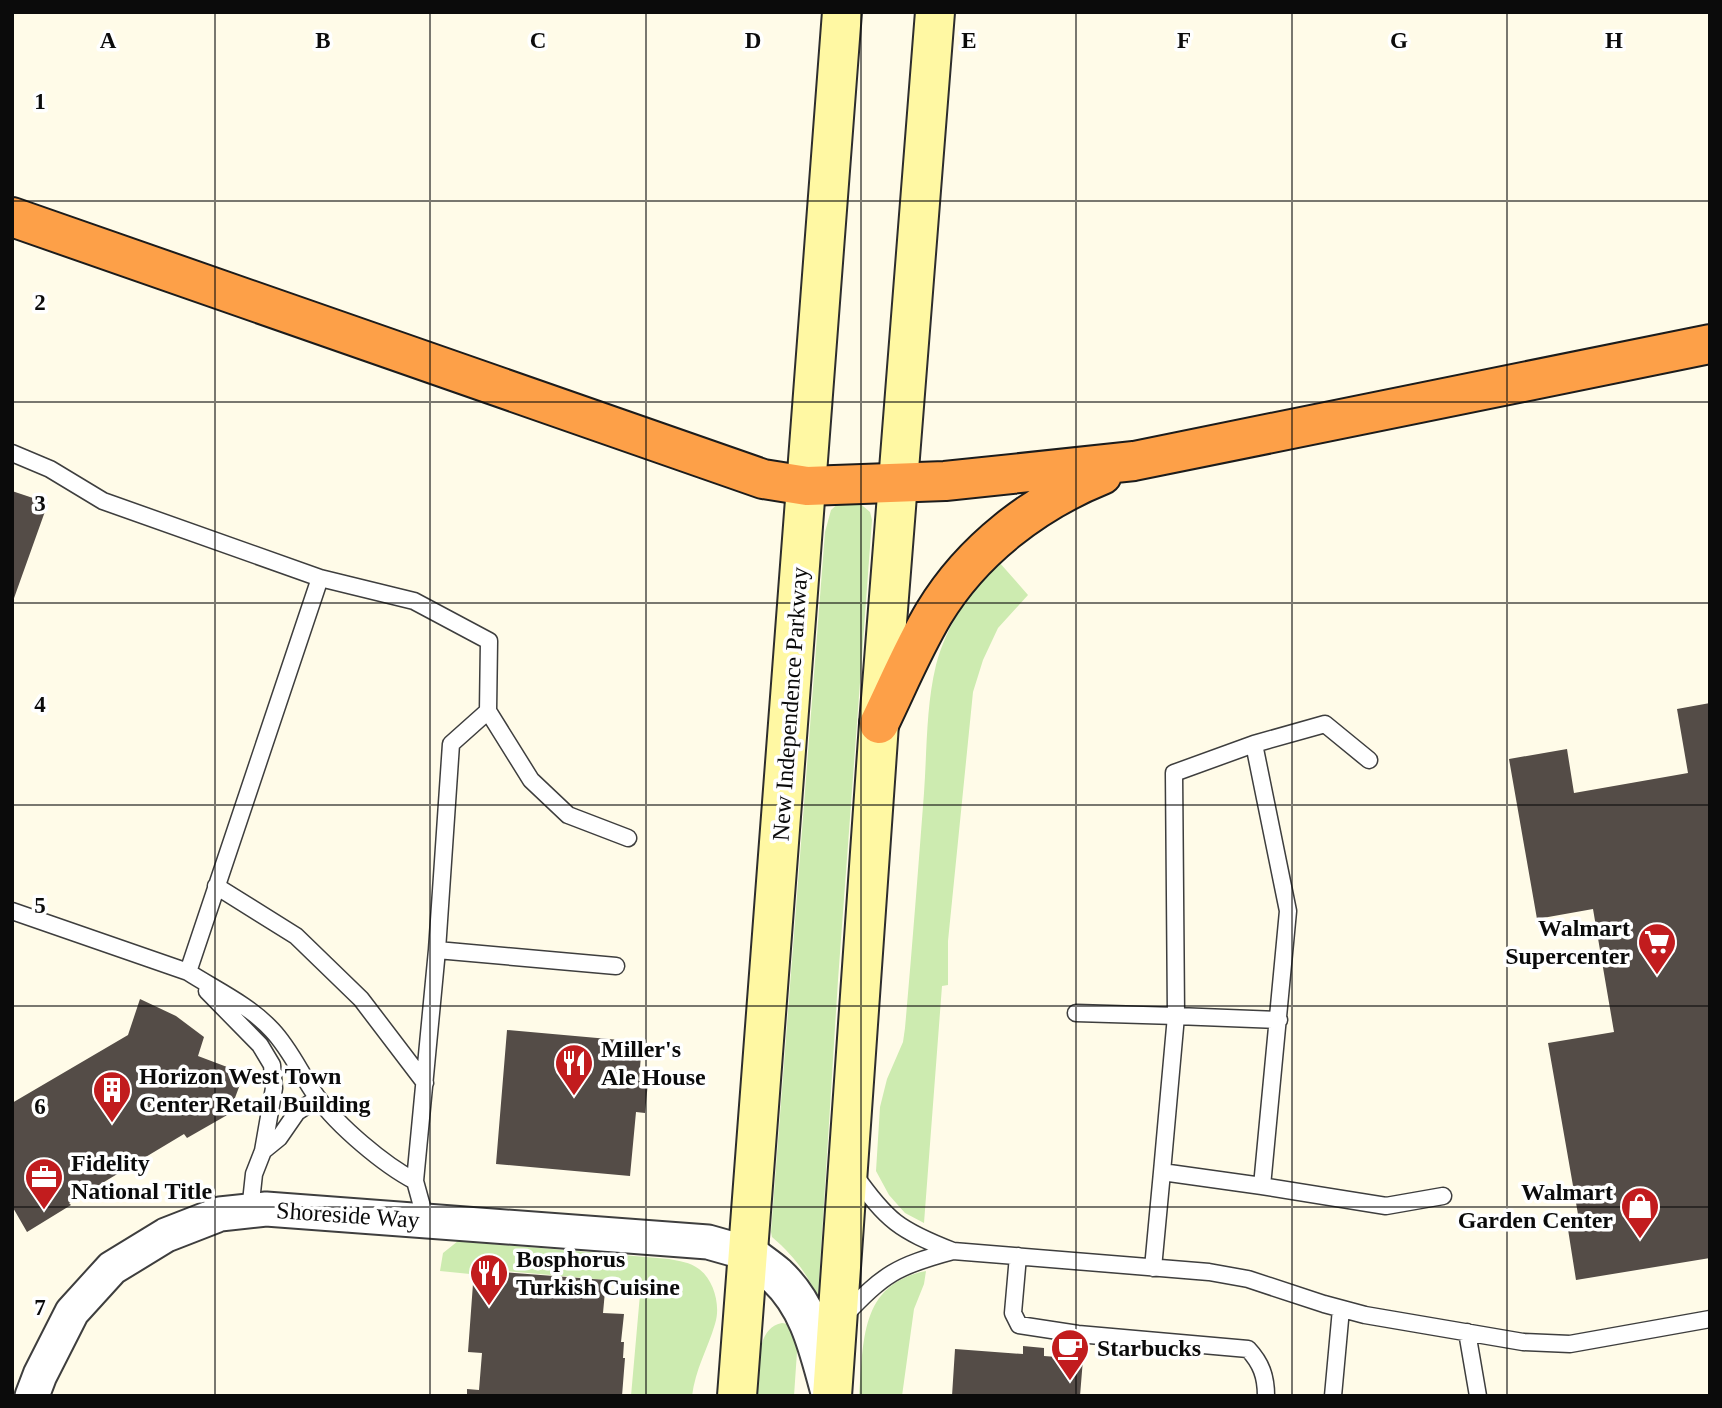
<svg xmlns="http://www.w3.org/2000/svg" width="1722" height="1408" viewBox="0 0 1722 1408" font-family="Georgia,serif">
	<style>
		.green { fill: #cdebb0 }
		.building { fill: #544c47 }
		.lines { fill: none; stroke-linecap: round; stroke-linejoin: round }
		.service-casing { stroke: #3e3e3e; stroke-width: 19 }
		.minor-casing { stroke: #3e3e3e; stroke-width: 37 }
		.tertiary-casing { stroke: #3e3e3e; stroke-width: 42 }
		.secondary-casing { stroke: #2d2d2d; stroke-width: 42 }
		.motorway-casing { stroke: #1c1c1c; stroke-width: 42 }
		.service { stroke: #fff; stroke-width: 16 }
		.minor { stroke: #fff; stroke-width: 33 }
		.tertiary { stroke: #fff; stroke-width: 38 }
		.secondary { stroke: #fff8a3; stroke-width: 38 }
		.motorway { stroke: #fda048; stroke-width: 38 }
		.grid { fill: none; stroke: #0b0b0b; stroke-width: 2; stroke-opacity: 0.55 }
		.labels { text-anchor: middle; stroke-width: 7; stroke-linejoin: round; paint-order: stroke }
		.street-label { font-size: 24px; fill: #0b0b0b; stroke: #fff }
		.poi-label { font-size: 24px; font-weight: bold; fill: #0b0b0b; stroke: #fff; text-anchor: start }
		.grid-label { font-size: 23px; text-anchor: middle; font-weight: bold; fill: #0b0b0b; stroke: #fff; stroke-width: 7; stroke-linejoin: round; paint-order: stroke }
	</style>
	<rect width="100%" height="100%" fill="#fffbe8"/>
	<path class="green" d="M841,501H857L870,512L872,520L838,980L818,1298C807,1273 793,1255 772,1237L771,1232L825,532L831,510Z
		M999,562L1028,595L998,628L983,660L973,692L948,941V985L942,986L924,1223L905,1213L889,1195L876,1171L880,1107L887,1079L903,1042L905,1028C912,950 918,871 924,793C927,751 926,706 936,665C947,624 970,591 999,562Z
		M458,1241L669,1259C679,1261 690,1262 699,1269C714,1280 721,1306 715,1324C708,1348 695,1370 692,1396H631L641,1283L481,1269H471L470,1274L440,1271L443,1253Z
		M926,1271L924,1284L914,1309L902,1396H859C864,1342 859,1284 926,1271Z
		M782,1323L788,1324L798,1337L794,1396H758C759,1373 754,1328 782,1323Z"/>
	<path class="building" d="M12,491L48,503L13,601H12Z
		M1710,703V1258L1576,1280L1567,1223L1579,1220L1548,1043L1614,1032L1593,909L1537,919L1509,759L1567,749L1574,793L1688,773L1677,709Z
		M140,999L176,1016L204,1037L198,1056L235,1070L242,1079L229,1114L187,1138L184,1134L69,1203L71,1205L27,1232L12,1206V1103L128,1035Z
		M507,1030L642,1042L639,1081L648,1082L645,1113L636,1112L630,1176L496,1164Z
		M474,1270L606,1280L603,1313L624,1314L621,1342H624L623,1358H625L622,1396H467V1389L479,1390L482,1353L468,1352Z
		M1023,1346L1044,1348V1356L1083,1359L1080,1396H952L955,1349L1023,1354Z"/>
	<g class="lines">
		<defs>
			<path id="service" d="M12,453L50,469L103,501L320,578L188,972L12,911
				M320,578L414,601L489,641L488,711L531,780L568,815L628,838
				M1254,744L1288,911L1262,1186L1386,1206L1443,1196
				M216,886L296,936L361,999L425,1083
				M437,950L451,744L488,711
				M188,972C216,990 249,1005 272,1030C291,1050 301,1075 317,1097C338,1126 384,1165 415,1181L426,1221
				M207,991L260,1045L272,1065L274,1088L263,1151L254,1174L250,1211
				M1076,1013L1176,1016L1174,773L1254,744L1325,724L1369,760
				M263,1151L279,1138L297,1112L318,1098
				M1162,1172L1176,1016L1279,1020
				M854,1174C887,1221 899,1230 953,1251L1209,1272L1248,1279L1324,1304L1365,1315L1523,1342L1570,1344L1710,1319
				M415,1181L437,950L616,966
				M1018,1256L1013,1313L1019,1325L1078,1334L1248,1349C1261,1363 1266,1376 1266,1396
				M1153,1268L1162,1172L1262,1186
				M844,1316C884,1274 896,1266 953,1251
				M1467,1332L1478,1396
				M1333,1396L1341,1309"/>
			<path id="minor" d="M32,1396L40,1375L72,1312L112,1268L166,1235L220,1214L266,1209L708,1242L747,1253"/>
			<path id="tertiary" d="M747,1253C757,1261 768,1268 777,1276C811,1308 819,1352 831,1394"/>
			<path id="secondary" d="M737,1396L842,12
				M832,1396L879,724L935,12"/>
			<path id="motorway" d="M12,217L763,479L807,486L945,481L1134,461L1710,344
				M879,724C897,687 913,648 934,613C972,550 1035,502 1102,475"/>
		</defs>
		<use href="#service" class="service-casing"/>
		<use href="#minor" class="minor-casing"/>
		<use href="#tertiary" class="tertiary-casing"/>
		<use href="#secondary" class="secondary-casing"/>
		<use href="#motorway" class="motorway-casing"/>
		<use href="#service" class="service"/>
		<use href="#minor" class="minor"/>
		<use href="#tertiary" class="tertiary"/>
		<use href="#secondary" class="secondary"/>
		<use href="#motorway" class="motorway"/>
	</g>
	<path class="grid" d="M215,12V1396M430,12V1396M646,12V1396M861,12V1396M1076,12V1396M1292,12V1396M1507,12V1396M12,201H1710M12,402H1710M12,603H1710M12,805H1710M12,1006H1710M12,1207H1710"/>
	<defs>
		<symbol id="supermarket-pin" viewBox="-11 -11 22 30"><path d="M0 17L-7.5 6A9.5 9.5 0 1 1 7.5 6Z" fill="#c21c1e" stroke="#fff"/><path d="M-6-5.5h2.5l.6 2H6L4.5 2H-2.5L-4.4-4H-6ZM-1.5 3.2a1.3 1.3 0 1 0 .1 0ZM3 3.2a1.3 1.3 0 1 0 .1 0Z" fill="#fff"/></symbol>
		<symbol id="restaurant-pin" viewBox="-11 -11 22 30"><path d="M0 17L-7.5 6A9.5 9.5 0 1 1 7.5 6Z" fill="#c21c1e" stroke="#fff"/><path d="M-5-6h1v4h1v-4h1v4h1v-4h1v5L-1.5 .5V6h-2V.5L-5-1ZM5-6V6H3V1.5H1.5Q1.5-4 5-6Z" fill="#fff"/></symbol>
		<symbol id="building-pin" viewBox="-11 -11 22 30"><path d="M0 17L-7.5 6A9.5 9.5 0 1 1 7.5 6Z" fill="#c21c1e" stroke="#fff"/><path d="M-4-6H4V6H1V3H-1V6H-4ZM-2.5-4.3h1.7v1.8h-1.7ZM.8-4.3h1.7v1.8H.8ZM-2.5-1h1.7V.8h-1.7ZM.8-1h1.7V.8H.8Z" fill="#fff"/></symbol>
		<symbol id="office-pin" viewBox="-11 -11 22 30"><path d="M0 17L-7.5 6A9.5 9.5 0 1 1 7.5 6Z" fill="#c21c1e" stroke="#fff"/><path d="M-6-3h4V-5.5h4V-3h4V5H-6ZM-1-4.5V-3h2v-1.5ZM-6 0V1H6V0Z" fill="#fff"/></symbol>
		<symbol id="shop-pin" viewBox="-11 -11 22 30"><path d="M0 17L-7.5 6A9.5 9.5 0 1 1 7.5 6Z" fill="#c21c1e" stroke="#fff"/><path d="M-5-2.5h2.3a2.7 3.5 0 0 1 5.4 0H5L5.5 6h-11ZM-1.5-2.5h3a1.5 2.3 0 0 0-3 0Z" fill="#fff"/></symbol>
		<symbol id="cafe-pin" viewBox="-11 -11 22 30"><path d="M0 17L-7.5 6A9.5 9.5 0 1 1 7.5 6Z" fill="#c21c1e" stroke="#fff"/><path d="M-5.5-4.5H6V0H3Q3 3.5 0 3.5H-2.5Q-5.5 3.5-5.5 0ZM3-3.2v2h1.7v-2ZM-6 4.5H4V6H-6Z" fill="#fff"/></symbol>
	</defs>
	<g fill-rule="evenodd">
		<use href="#supermarket-pin" x="1635" y="920" width="44" height="60"/>
		<use href="#restaurant-pin" x="552" y="1041" width="44" height="60"/>
		<use href="#building-pin" x="90" y="1068" width="44" height="60"/>
		<use href="#office-pin" x="22" y="1155" width="44" height="60"/>
		<use href="#shop-pin" x="1618" y="1184" width="44" height="60"/>
		<use href="#restaurant-pin" x="467" y="1251" width="44" height="60"/>
		<use href="#cafe-pin" x="1048" y="1326" width="44" height="60"/>
	</g>
	<g class="labels">
		<g class="street-label">
			<text transform="translate(790 704) rotate(-86)" y="8">New Independence Parkway</text>
			<text transform="translate(348 1215) rotate(4)" y="8">Shoreside Way</text>
		</g>
		<g class="poi-label">
			<text x="1630" y="936" text-anchor="end">Walmart<tspan x="1630" dy="28">Supercenter</tspan></text>
			<text x="601" y="1057">Miller's<tspan x="601" dy="28">Ale House</tspan></text>
			<text x="139" y="1084">Horizon West Town<tspan x="139" dy="28">Center Retail Building</tspan></text>
			<text x="71" y="1171">Fidelity<tspan x="71" dy="28">National Title</tspan></text>
			<text x="1613" y="1200" text-anchor="end">Walmart<tspan x="1613" dy="28">Garden Center</tspan></text>
			<text x="516" y="1267">Bosphorus<tspan x="516" dy="28">Turkish Cuisine</tspan></text>
			<text x="1097" y="1356">Starbucks</text>
		</g>
	</g>
	<g class="grid-label">
		<text x="108" y="48">A</text>
		<text x="323" y="48">B</text>
		<text x="538" y="48">C</text>
		<text x="753" y="48">D</text>
		<text x="969" y="48">E</text>
		<text x="1184" y="48">F</text>
		<text x="1399" y="48">G</text>
		<text x="1614" y="48">H</text>
		<text x="40" y="109">1</text>
		<text x="40" y="310">2</text>
		<text x="40" y="511">3</text>
		<text x="40" y="712">4</text>
		<text x="40" y="913">5</text>
		<text x="40" y="1114">6</text>
		<text x="40" y="1315">7</text>
	</g>
	<rect width="1722" height="1408" fill="none" stroke="#0b0b0b" stroke-width="28"/>
</svg>
